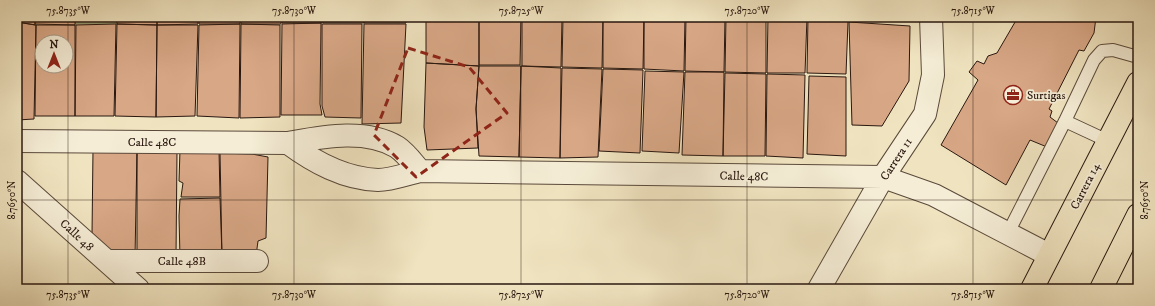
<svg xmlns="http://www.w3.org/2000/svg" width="1155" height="306" viewBox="0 0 1155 306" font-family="'IM FELL DW Pica',serif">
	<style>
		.green { fill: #b5c596; stroke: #6f6e52 }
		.building { fill: #d8a786; stroke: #29170f; fill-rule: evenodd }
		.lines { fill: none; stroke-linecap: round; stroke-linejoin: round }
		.lane-casing { stroke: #5b4a3b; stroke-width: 14 }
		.street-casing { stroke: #5b4a3b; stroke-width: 24 }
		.primary-casing { stroke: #29170f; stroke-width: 24 }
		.lane { stroke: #f5edd6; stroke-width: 12 }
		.street { stroke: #f5edd6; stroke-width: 22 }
		.primary { stroke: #f0e4c0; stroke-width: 22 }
		.marked { fill: none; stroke: #8f2418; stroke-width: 3; stroke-dasharray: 8 5; stroke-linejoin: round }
		.ticks { fill: none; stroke: #29170f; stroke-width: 1; stroke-opacity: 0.45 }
		.labels { text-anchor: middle; stroke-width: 3.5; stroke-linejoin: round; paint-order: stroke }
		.poi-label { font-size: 12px; fill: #29170f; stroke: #f5edd6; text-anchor: start }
		.street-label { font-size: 12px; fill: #29170f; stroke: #f5edd6 }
		.neatline { fill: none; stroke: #29170f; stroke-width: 1.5 }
		.ticks-label { font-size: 10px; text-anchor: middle; fill: #29170f }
	</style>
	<rect width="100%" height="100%" fill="#f0e4c0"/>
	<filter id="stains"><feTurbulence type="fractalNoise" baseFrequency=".005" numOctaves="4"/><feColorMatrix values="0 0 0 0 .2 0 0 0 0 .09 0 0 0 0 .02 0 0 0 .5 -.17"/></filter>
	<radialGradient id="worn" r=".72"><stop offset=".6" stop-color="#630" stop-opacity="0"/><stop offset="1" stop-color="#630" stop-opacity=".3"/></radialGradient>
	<path class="green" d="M76,17H117V24H75Z"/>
	<path class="building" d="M17,17H35V25L17,22Z
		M35,17H75V25L35,24Z
		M117,17H157V25L117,24Z
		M157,17H198V24L157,25Z
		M199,17H240V24H199Z
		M241,17H281V24H241Z
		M282,17H322V23H282Z
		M323,17H364V23H323Z
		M364,17H406V23H364Z
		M426,17H479V66L426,63Z
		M479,17H521L520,65H479Z
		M522,17H562L561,67L522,66Z
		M563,17H603L602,68L562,67Z
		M603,17H644L643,69L603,68Z
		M644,17H685L684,71L644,69Z
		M686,17H725L724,72L685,71Z
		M726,17H766V73L725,72Z
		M768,17H807L805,73H767Z
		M808,17H851L848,22L846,74L807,73Z
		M1018,17H1096L1094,33L1084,51L1079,50L1049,109L1052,111L1050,117L1058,123L1047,147L1030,140L1006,185L941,145L978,80L969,72L977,61L984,64L988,56L997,53Z
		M17,22L36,25L34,119L17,120Z
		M849,22L910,26L909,81L882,126L852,125Z
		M321,23L320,104L322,115H281L282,24Z
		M116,24L114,116H75L76,25Z
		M117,24L157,25L156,117L115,116Z
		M240,24L239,118L197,116L199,25Z
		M241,24L280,25V117L240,118Z
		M322,24H362L361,118L325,117L322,106Z
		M364,24H406L401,123L362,124Z
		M36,25H75V116H35ZM42,42H66V66H42Z
		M157,25H198L195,116L156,117Z
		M426,63L479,66L476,109L478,148L427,150L424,127Z
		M479,66H521L519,157L479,156L476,109Z
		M521,66L561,68L560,158L519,157Z
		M562,68L602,69L598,157L560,158Z
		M603,69L643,70L640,153L599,151Z
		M645,71L684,72L679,153L642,151Z
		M685,72H724L723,156L682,155Z
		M725,73L766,74L765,156H723Z
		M767,74L805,75L803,158L766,156Z
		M809,76L846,77V156L807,154Z
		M93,150L137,151L135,257H116L92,234Z
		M137,150L177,152L176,256L137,255Z
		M180,150H219L220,197H181L183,183L179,181Z
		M220,153L252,154L268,157L266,238L258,241L256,256H222Z
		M220,198L222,256L180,258L179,216L180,199Z"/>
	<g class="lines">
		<defs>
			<path id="lane" d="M1065,121L1108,141
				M1008,233L1065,121L1094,60L1102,51L1113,50L1138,57"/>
			<path id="street" d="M17,141L288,143C322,137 365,128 397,147C406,153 413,163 420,171
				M288,143C314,162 344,179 378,180C391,180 407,174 420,171L883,177L934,195L1049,255
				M17,181L138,289
				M107,261H257
				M819,289L883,177L925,114L933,75L931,17"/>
			<path id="primary" d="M1032,289L1138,83
				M1101,289L1138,215"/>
		</defs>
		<use href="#lane" class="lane-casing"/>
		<use href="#street" class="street-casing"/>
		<use href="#primary" class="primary-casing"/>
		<use href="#lane" class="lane"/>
		<use href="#street" class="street"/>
		<use href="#primary" class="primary"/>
	</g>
	<path class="marked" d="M408,48L469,67L507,113L416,177L374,135Z"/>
	<path class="ticks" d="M68,17V289M294,17V289M521,17V289M747,17V289M973,17V289M17,200H1138"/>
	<defs>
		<symbol id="office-ring" viewBox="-11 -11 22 22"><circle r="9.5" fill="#f5edd6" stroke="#8f2418" stroke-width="1.5"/><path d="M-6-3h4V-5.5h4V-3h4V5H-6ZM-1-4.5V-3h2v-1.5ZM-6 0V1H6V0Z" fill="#8f2418"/></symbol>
	</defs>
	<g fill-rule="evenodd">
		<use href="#office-ring" x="1002" y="84" width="22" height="22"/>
	</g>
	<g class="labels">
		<g class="poi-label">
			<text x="1027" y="99">Surtigas</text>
		</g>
		<g class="street-label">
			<text x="152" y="146">Calle 48C</text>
			<text transform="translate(896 159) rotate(-57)" y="4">Carrera 11</text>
			<text transform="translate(744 176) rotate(1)" y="4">Calle 48C</text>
			<text transform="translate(1085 186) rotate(-63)" y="4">Carrera 14</text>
			<text transform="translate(77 235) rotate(42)" y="4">Calle 48</text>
			<text x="182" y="265">Calle 48B</text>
		</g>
	</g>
	<rect width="1155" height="306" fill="none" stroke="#f0e4c0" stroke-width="44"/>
	<g transform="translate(54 54)"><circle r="19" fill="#f5edd6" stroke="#a39786"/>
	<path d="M0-3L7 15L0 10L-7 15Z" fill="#8f2418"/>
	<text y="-6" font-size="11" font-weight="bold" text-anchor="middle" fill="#29170f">N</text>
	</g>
	<rect x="22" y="22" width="1111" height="262" class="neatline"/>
	<g class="ticks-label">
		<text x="68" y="14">75.8735°W</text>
		<text x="294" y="14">75.8730°W</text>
		<text x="521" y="14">75.8725°W</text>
		<text x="747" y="14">75.8720°W</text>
		<text x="973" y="14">75.8715°W</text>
		<text transform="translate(11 200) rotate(-90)" y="4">8.7650°N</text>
		<text transform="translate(1144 200) rotate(-90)" y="4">8.7650°N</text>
		<text x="68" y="298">75.8735°W</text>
		<text x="294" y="298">75.8730°W</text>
		<text x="521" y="298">75.8725°W</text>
		<text x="747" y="298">75.8720°W</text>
		<text x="973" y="298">75.8715°W</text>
	</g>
	<rect width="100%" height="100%" filter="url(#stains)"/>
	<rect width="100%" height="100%" fill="url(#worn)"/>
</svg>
